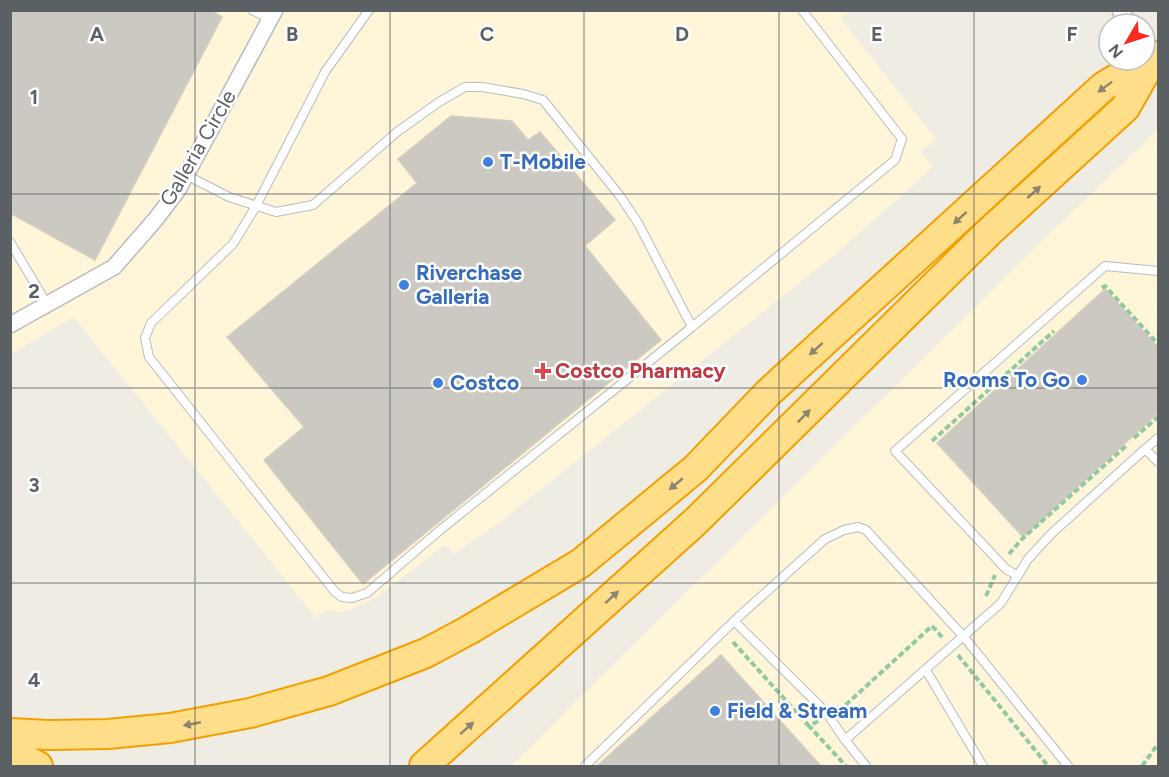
<svg xmlns="http://www.w3.org/2000/svg" width="1169" height="777" viewBox="0 0 1169 777" font-family="Figtree,sans-serif">
	<style>
		.commercial { fill: #fff5d8 }
		.building { fill: #ccc9c2; stroke: #d5cec0; stroke-width: 1.5 }
		.lines { fill: none; stroke-linecap: round; stroke-linejoin: round }
		.lane-casing { stroke: #b8bbc0; stroke-width: 10 }
		.street-casing { stroke: #b8bbc0; stroke-width: 18 }
		.highway-casing { stroke: #f2a000; stroke-width: 32 }
		.path { stroke: #93c9a1; stroke-width: 4; stroke-dasharray: 6 3; stroke-linecap: butt }
		.lane { stroke: #fff; stroke-width: 8 }
		.street { stroke: #fff; stroke-width: 15 }
		.highway { stroke: #ffde8a; stroke-width: 28 }
		.oneway { fill: #8c8670 }
		.grid { fill: none; stroke: #5b6065; stroke-width: 1.5; stroke-opacity: 0.55 }
		.shop-dot { fill: #3f7fe0; stroke: #fff; stroke-width: 2 }
		.health-dot { fill: #e0444e; stroke: #fff; stroke-width: 2 }
		.labels { text-anchor: middle; stroke-width: 5; stroke-linejoin: round; paint-order: stroke }
		.street-label { font-size: 21px; fill: #5b6065; stroke: #fff }
		.shop-label { font-size: 21px; font-weight: bold; fill: #366cbe; stroke: #fff; text-anchor: start }
		.health-label { font-size: 21px; font-weight: bold; fill: #be3a42; stroke: #fff; text-anchor: start }
		.grid-label { font-size: 20px; text-anchor: middle; font-weight: bold; fill: #5b6065; stroke: #fff; stroke-width: 5; stroke-linejoin: round; paint-order: stroke }
	</style>
	<rect width="100%" height="100%" fill="#efece3"/>
	<path class="commercial" d="M10,11H850L841,19L936,139L922,151V154L933,167L837,253L497,524L454,554L448,547L443,546L377,597L352,609L340,612L326,610L316,618L74,317L11,354Z
		M1158,130V766H511L1048,235Z"/>
	<path class="building" d="M10,10H211L222,17L95,260L10,213Z
		M451,116L512,121L528,140L540,132L615,220L585,246L661,340L363,584L264,460L304,427L227,337L417,183L398,159Z
		M1105,289L1158,347V413L1023,537L937,443Z
		M721,655L821,766H597Z"/>
	<g class="lines">
		<defs>
			<path id="lane" d="M252,10L270,19
				M369,10L325,72L256,206L233,244L151,323L145,338L149,357L335,592L342,597L352,598L367,593L439,531L692,327
				M186,175L229,197L276,212L313,205L397,132L439,102L465,87H482L523,94L543,100L620,196L638,223L692,327L895,160L902,139L802,10
				M10,242L47,304
				M1145,449L1158,438
				M1018,576L1006,569L895,451L1105,266L1158,271
				M734,621L826,712L845,740
				M926,670L983,766
				M585,766L734,621L825,539L844,530L858,527L866,530L964,637L1068,766
				M866,766L845,740L1001,603L1028,559L1051,534L1145,449L1158,462"/>
			<path id="street" d="M1120,10L1130,24
				M10,325L114,267L155,220L178,190L275,10"/>
			<path id="highway" d="M10,733L49,735L108,734L170,728L250,713L329,691L426,653L469,630L581,563L696,468L768,393L1104,86L1155,56
				M10,751L38,766
				M424,766L695,522L989,232L1125,108L1154,57"/>
		</defs>
		<use href="#lane" class="lane-casing"/>
		<use href="#street" class="street-casing"/>
		<use href="#highway" class="highway-casing"/>
		<path class="path" d="M1102,288L1105,286L1158,344
			M1134,438L1158,417
			M932,441L1054,331
			M1009,554L1022,539L1127,445
			M986,596L995,575
			M733,642L809,726
			M958,655L1048,766
			M839,711L932,626L943,638
			M818,721L809,726L846,766
			M1142,766L1158,744"/>
		<use href="#lane" class="lane"/>
		<use href="#street" class="street"/>
		<use href="#highway" class="highway"/>
	</g>
	<defs><path id="oneway-solid" d="M-6-.8H1V-3.2L6.5 0L1 3.2V.8H-6Z" transform="scale(1.5)"/></defs>
	<g class="oneway">
		<use href="#oneway-solid" transform="translate(1105 87) rotate(143)"/>
		<use href="#oneway-solid" transform="translate(1034 192) rotate(-42)"/>
		<use href="#oneway-solid" transform="translate(960 218) rotate(138)"/>
		<use href="#oneway-solid" transform="translate(816 349) rotate(138)"/>
		<use href="#oneway-solid" transform="translate(804 416) rotate(-45)"/>
		<use href="#oneway-solid" transform="translate(676 484) rotate(140)"/>
		<use href="#oneway-solid" transform="translate(612 597) rotate(-42)"/>
		<use href="#oneway-solid" transform="translate(192 724) rotate(169)"/>
		<use href="#oneway-solid" transform="translate(467 728) rotate(-42)"/>
	</g>
	<path class="grid" d="M195,10V766M390,10V766M584,10V766M779,10V766M974,10V766M10,194H1158M10,388H1158M10,583H1158"/>
	<g class="shop-dot">
		<circle cx="488" cy="162" r="6"/>
		<circle cx="404" cy="285" r="6"/>
		<circle cx="1082" cy="380" r="6"/>
		<circle cx="438" cy="383" r="6"/>
		<circle cx="715" cy="711" r="6"/>
	</g>
	<path class="health-dot" d="M540 362h6v6h6v6h-6v6h-6v-6h-6v-6h6z"/>
	<g class="labels">
		<g class="street-label">
			<text transform="translate(198 148) rotate(-60)" y="7">Galleria Circle</text>
		</g>
		<g class="shop-label">
			<text x="500" y="169">T-Mobile</text>
			<text x="416" y="280">Riverchase<tspan x="416" dy="24">Galleria</tspan></text>
			<text x="1070" y="387" text-anchor="end">Rooms To Go</text>
			<text x="450" y="390">Costco</text>
			<text x="727" y="718">Field &amp; Stream</text>
		</g>
		<g class="health-label">
			<text x="555" y="378">Costco Pharmacy</text>
		</g>
	</g>
	<g class="grid-label">
		<text x="97" y="41">A</text>
		<text x="292" y="41">B</text>
		<text x="487" y="41">C</text>
		<text x="682" y="41">D</text>
		<text x="877" y="41">E</text>
		<text x="1072" y="41">F</text>
		<text x="34" y="104">1</text>
		<text x="34" y="298">2</text>
		<text x="34" y="492">3</text>
		<text x="34" y="687">4</text>
	</g>
	<rect width="1169" height="777" fill="none" stroke="#5b6065" stroke-width="24"/>
	<g transform="translate(1127 42) rotate(231)"><circle r="28" fill="#ffffff" stroke="#bdbfc1" stroke-width="1.5"/>
	<path d="M0-4.5L10 22L0 15L-10 22Z" fill="#fa2a1e"/>
	<text y="-9" font-size="16" font-weight="bold" text-anchor="middle" fill="#5b6065">N</text>
	</g>
</svg>
